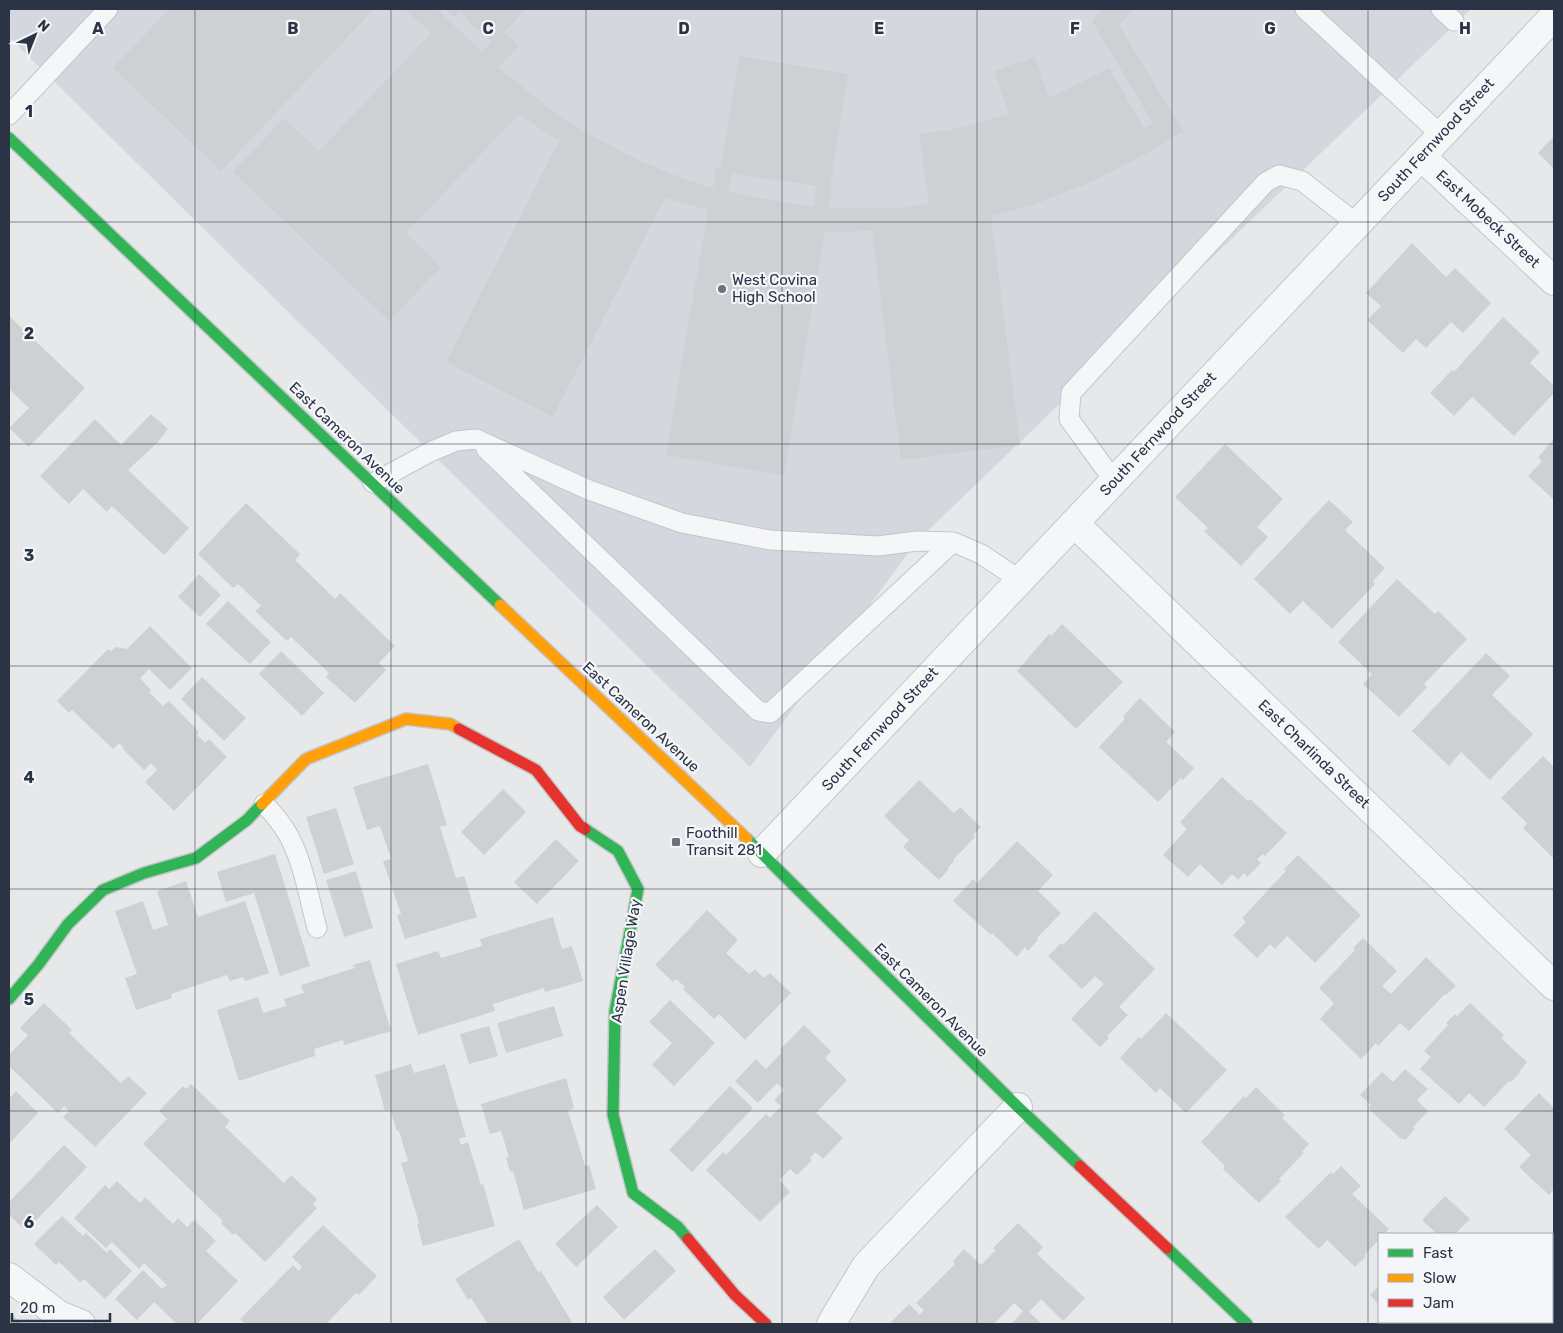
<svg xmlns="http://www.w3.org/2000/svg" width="1563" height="1333" viewBox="0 0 1563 1333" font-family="Rubik,sans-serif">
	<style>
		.built { fill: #d4d7dd }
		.building { fill: #ced0d3; fill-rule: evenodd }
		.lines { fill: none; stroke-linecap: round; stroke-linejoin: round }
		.lane-casing { stroke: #c4c6c8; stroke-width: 21 }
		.street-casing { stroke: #c4c6c8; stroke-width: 30 }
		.fast-casing { stroke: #c4c6c8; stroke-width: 14 }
		.slow-casing { stroke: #c4c6c8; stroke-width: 14 }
		.jam-casing { stroke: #c4c6c8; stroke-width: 14 }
		.lane { stroke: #f5f6f7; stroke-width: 19 }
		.street { stroke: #f5f6f7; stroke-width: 28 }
		.fast { stroke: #30b455; stroke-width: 11 }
		.slow { stroke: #ff9f0a; stroke-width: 11 }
		.jam { stroke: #e5322d; stroke-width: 11 }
		.grid { fill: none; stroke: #2b3445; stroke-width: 1; stroke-opacity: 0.55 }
		.poi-dot { fill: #6c737f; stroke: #f4f6f9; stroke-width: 2 }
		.labels { text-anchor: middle; stroke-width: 4.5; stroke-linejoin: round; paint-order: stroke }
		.street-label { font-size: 15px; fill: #2b3445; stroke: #f4f6f9 }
		.poi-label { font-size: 15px; fill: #2b3445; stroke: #f4f6f9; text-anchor: start }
		.grid-label { font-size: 16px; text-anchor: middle; font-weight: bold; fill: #2b3445; stroke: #f4f6f9; stroke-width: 4.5; stroke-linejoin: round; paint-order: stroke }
	</style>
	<rect width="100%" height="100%" fill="#e6e8ea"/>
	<path class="built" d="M9,9H1471L917,541L750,767L9,37Z"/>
	<path class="building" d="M169,9H374L221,171L113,68Z
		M405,9H437L482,52L492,41L470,24L461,10L454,17L445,9H526L505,32L519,46L498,67L550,109L583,131L638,160L689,181L713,188L716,168L720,169L739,56L848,74L830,188H832L829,208H902L929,204L919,134L950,130L1009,114L994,71L1035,57L1049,98L1109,68L1144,128L1153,123L1092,21L1103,9H1134L1119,25L1183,131L1142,156L1091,182L1035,204L991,216L1020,445L901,460L872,231L825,232L784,475L666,455L708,210L665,198L553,417L446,362L559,141L519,114L406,233L441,267L389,321L233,172L284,118L319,151L431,33ZM732,173L816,186L813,207L729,192Z
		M1554,136V169L1538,153Z
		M1412,243L1446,277L1455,268L1491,303L1463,333L1451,322L1426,348L1416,339L1403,353L1367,320L1381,306L1366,293Z
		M9,316L85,388L29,447L9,428L29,408L9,389Z
		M1503,317L1540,352L1530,363L1554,386V393L1514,436L1472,397L1454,416L1430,393L1452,370L1454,372Z
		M151,414L168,429L157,443L128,470L189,528L164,555L112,506L107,512L83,489L69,504L40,476L95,419L121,445Z
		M1554,439V500L1528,476L1542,461L1538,457Z
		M1225,444L1283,499L1257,527L1268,537L1241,566L1204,531L1208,528L1175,497Z
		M1329,500L1353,522L1345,530L1385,568L1373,581L1375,584L1332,629L1303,601L1290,614L1254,579Z
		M246,503L300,554L295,560L335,599L340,593L395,646L379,663L386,670L355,703L326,677L329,673L291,637L287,641L255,611L261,606L238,584L233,588L198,554Z
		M199,574L221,595L200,617L178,597Z
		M1397,579L1435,614L1438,611L1467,639L1424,684L1427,687L1399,717L1363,684L1372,674L1338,642Z
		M228,601L271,642L250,664L206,624Z
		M1062,624L1123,682L1076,729L1017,671L1049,634L1051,636Z
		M150,626L192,668L170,690L149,669L140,678L151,690L149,692L163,706L169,701L199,732L197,735L205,743L209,739L227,757L174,811L145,782L157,770L151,763L144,770L123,749L124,748L119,743L113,749L72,710L69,713L57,701L108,649L111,651L116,647L127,649Z
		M281,651L324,693L302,716L259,674Z
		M1486,653L1510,676L1492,695L1533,734L1490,780L1461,752L1449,766L1412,731Z
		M202,677L246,718L224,741L181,699Z
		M1140,698L1175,732L1166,742L1194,768L1183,780L1181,778L1158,802L1099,747L1125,719L1123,716Z
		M1543,756L1554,767V859L1523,828L1527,823L1501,798Z
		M428,764L447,825L440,827L456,878L464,876L477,917L405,939L397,915L401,914L383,861L391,859L380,826L367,830L353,787Z
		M1222,777L1248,801L1250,799L1287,833L1265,856L1263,854L1257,859L1261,863L1247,877L1244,873L1238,880L1232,874L1222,885L1200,864L1188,877L1163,855L1187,829L1180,822Z
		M919,780L954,813L960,807L981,827L973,835L975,837L953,860L954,861L948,868L949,869L939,880L903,847L909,840L884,816Z
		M503,789L526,812L484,855L461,832Z
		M336,808L354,864L324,874L306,817Z
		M556,839L579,861L537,904L514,882Z
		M1017,841L1053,875L1038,891L1061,913L1037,938L1038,940L1028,951L1025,947L1017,957L992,933L991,935L953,901L973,879L977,883Z
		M275,854L310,966L280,976L254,893L226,902L217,872Z
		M1298,855L1361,915L1315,963L1287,936L1275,949L1270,944L1257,958L1233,935L1246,922L1242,918L1286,871L1284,869Z
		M356,871L373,928L344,937L326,880Z
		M186,881L198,917L245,901L269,973L245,981L243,977L230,981L227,975L171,994L172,998L136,1010L125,978L137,974L115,911L143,901L153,930L168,925L157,891Z
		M707,910L738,940L726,953L749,974L755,969L764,978L770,973L791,993L745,1040L719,1014L714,1019L683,989L685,987L676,979L673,982L655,965Z
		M1095,911L1155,969L1119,1007L1128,1015L1107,1036L1109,1038L1100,1047L1071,1019L1104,984L1095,976L1082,989L1048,956L1061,943L1063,945Z
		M553,917L562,949L572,946L583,981L545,992L544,988L493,1004L495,1011L418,1035L396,964L438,951L441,958L482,946L480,939Z
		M1363,938L1397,971L1382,986L1391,994L1426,957L1456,986L1446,995L1445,994L1409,1031L1400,1023L1378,1046L1376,1043L1361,1059L1320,1019L1334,1003L1319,988L1355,950L1353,948Z
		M370,960L391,1031L344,1045L343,1040L314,1049L315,1056L239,1081L217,1010L258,997L263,1013L286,1006L284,999L304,993L301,985L355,968L353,965Z
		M670,1000L715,1043L674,1086L652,1065L672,1043L649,1022Z
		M44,1003L72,1030L69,1033L121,1083L128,1076L147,1093L95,1147L63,1117L69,1111L64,1106L58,1113L9,1066V1055L28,1035L20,1028Z
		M1470,1003L1504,1035L1501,1038L1527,1062L1519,1072L1520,1073L1511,1082L1509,1081L1484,1107L1469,1093L1459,1104L1420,1069L1431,1057L1424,1051L1448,1025L1446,1023L1455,1014L1457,1016Z
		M554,1006L563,1036L506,1053L497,1023Z
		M1166,1013L1227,1070L1186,1113L1160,1088L1156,1093L1120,1058L1139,1037L1141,1039Z
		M804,1025L831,1051L825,1058L847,1080L816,1113L843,1138L823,1159L815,1152L810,1158L812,1160L797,1175L790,1169L779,1180L790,1192L760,1222L706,1170L723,1152L726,1155L766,1114L770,1118L781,1106L774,1100L784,1090L777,1083L758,1103L735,1081L756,1059L766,1069L782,1052L780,1050Z
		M489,1026L498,1056L469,1064L460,1034Z
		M411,1064L414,1073L445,1064L466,1137L459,1138L461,1145L468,1142L481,1185L483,1184L495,1226L423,1246L417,1224L419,1223L401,1163L408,1161L399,1131H397L390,1109L385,1111L375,1075Z
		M1405,1069L1428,1089L1417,1100L1428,1111L1413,1127L1415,1129L1405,1140L1402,1138L1401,1139L1368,1108L1371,1105L1360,1095L1382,1072L1393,1082Z
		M566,1078L574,1108L568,1111L585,1166L589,1165L596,1189L524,1210L513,1171L510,1172L506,1158L509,1157L501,1131L490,1134L481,1104Z
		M191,1084L230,1121L225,1127L284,1183L291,1175L317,1199L313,1204L317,1208L265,1262L235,1233L233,1235L221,1223L223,1221L143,1144L167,1119L159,1111L183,1086L186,1089Z
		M730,1086L753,1108L692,1172L669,1150Z
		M1256,1087L1285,1115L1282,1118L1309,1144L1302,1152L1304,1153L1279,1179L1281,1181L1259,1203L1223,1169L1225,1166L1201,1142L1244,1096L1246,1098Z
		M16,1091L38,1113L9,1144V1095L11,1097Z
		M1539,1093L1554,1108V1189L1549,1195L1519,1167L1531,1155L1504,1129Z
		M64,1145L87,1167L26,1231L9,1215V1202Z
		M1341,1166L1361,1186L1352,1194L1389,1229L1384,1234H1379V1240L1364,1255L1366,1256L1355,1267L1327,1240L1319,1249L1285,1217L1331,1172L1333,1174Z
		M117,1181L140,1203L145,1197L173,1224L178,1218L187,1227L194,1220L216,1241L206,1251L238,1281L197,1324H177L154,1302L137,1320L115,1299L143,1270L162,1289L167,1285L144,1263L139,1269L112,1242L106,1248L74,1218L105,1185L109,1189Z
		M1445,1196L1470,1219L1455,1234H1437L1422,1220Z
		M597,1205L618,1227L576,1267L555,1244Z
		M62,1216L83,1236L86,1233L107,1253L110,1249L132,1271L105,1299L84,1279L80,1282L59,1262L56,1265L34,1244Z
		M1018,1223L1043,1247L1037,1254L1085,1298L1063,1321L1041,1299L1029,1312L1042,1324H1011L1023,1311L1014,1303L994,1324H889L909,1304L920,1315L924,1310L916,1303L955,1264L953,1261L964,1249L981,1265L996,1250L993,1248Z
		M323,1225L377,1276L359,1295L356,1293L326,1324H246L240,1319L293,1265L299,1271L302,1267L292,1257Z
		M519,1239L538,1272L541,1271L573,1324H488L471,1298L468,1300L455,1279Z
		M655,1249L676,1271L624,1320L603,1297Z
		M1379,1285V1305L1370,1295Z
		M9,1312L22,1324H9Z
		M1393,1322H1460L1457,1324H1390Z
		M1504,1322H1518L1520,1324H1502Z"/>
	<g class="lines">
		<defs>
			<path id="lane" d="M1305,9L1441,135
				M1441,9L1454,21
				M9,115L108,9
				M486,449L758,711L770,713L953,542
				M1114,481L1069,419L1071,393L1266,182L1279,175L1302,181L1357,224
				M373,483L430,452L456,441L476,439L589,490L682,523L770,540L878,546L917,541L953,542L981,554L1020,580
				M264,804C274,814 283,825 290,838C304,866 309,898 317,928"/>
			<path id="street" d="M1421,156L1554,281
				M1074,523L1554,986
				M762,853L1554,16
				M9,1277L59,1315L81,1324
				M831,1324L866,1266L1018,1107"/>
			<path id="fast" d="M9,138L500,605
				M585,829L618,851L638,889L615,1011L613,1115L633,1193L678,1227L688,1239
				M747,839L1018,1107L1080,1166
				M9,999L38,965L68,924L103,890L144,873L196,858L247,820L262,804
				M1167,1248L1247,1324"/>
			<path id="slow" d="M500,605L747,839
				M262,804L306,759L406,719L450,724L459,729"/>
			<path id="jam" d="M459,729L536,770L580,826L585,829
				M1080,1166L1167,1248
				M688,1239L735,1295L766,1324"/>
		</defs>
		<use href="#lane" class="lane-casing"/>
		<use href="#street" class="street-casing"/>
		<use href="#fast" class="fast-casing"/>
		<use href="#slow" class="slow-casing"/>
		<use href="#jam" class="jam-casing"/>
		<use href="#lane" class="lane"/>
		<use href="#street" class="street"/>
		<use href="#fast" class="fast"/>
		<use href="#slow" class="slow"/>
		<use href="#jam" class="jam"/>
	</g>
	<path class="grid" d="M195,9V1324M391,9V1324M586,9V1324M782,9V1324M977,9V1324M1172,9V1324M1368,9V1324M9,222H1554M9,444H1554M9,666H1554M9,889H1554M9,1111H1554"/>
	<g class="poi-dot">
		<circle cx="722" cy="289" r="5"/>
		<rect x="671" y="837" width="10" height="10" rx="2.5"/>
	</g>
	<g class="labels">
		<g class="street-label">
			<text transform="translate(1436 140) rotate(-47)" y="5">South Fernwood Street</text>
			<text transform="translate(1488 219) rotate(43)" y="5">East Mobeck Street</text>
			<text transform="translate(1158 434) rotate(-47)" y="5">South Fernwood Street</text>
			<text transform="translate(347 438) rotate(44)" y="5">East Cameron Avenue</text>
			<text transform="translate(641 717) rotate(43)" y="5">East Cameron Avenue</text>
			<text transform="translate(880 729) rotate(-47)" y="5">South Fernwood Street</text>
			<text transform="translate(1314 754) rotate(44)" y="5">East Charlinda Street</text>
			<text transform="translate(626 961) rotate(-81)" y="5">Aspen Village Way</text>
			<text transform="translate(931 1000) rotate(45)" y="5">East Cameron Avenue</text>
		</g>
		<g class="poi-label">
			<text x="732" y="285">West Covina<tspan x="732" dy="17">High School</tspan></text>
			<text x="686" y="838">Foothill<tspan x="686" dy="17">Transit 281</tspan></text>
		</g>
	</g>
	<g class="grid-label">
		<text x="98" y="34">A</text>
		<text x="293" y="34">B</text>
		<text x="488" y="34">C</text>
		<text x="684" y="34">D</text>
		<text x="879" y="34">E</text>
		<text x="1075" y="34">F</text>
		<text x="1270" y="34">G</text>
		<text x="1465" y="34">H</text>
		<text x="29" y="117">1</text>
		<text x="29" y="339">2</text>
		<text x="29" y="561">3</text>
		<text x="29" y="783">4</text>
		<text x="29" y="1005">5</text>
		<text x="29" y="1228">6</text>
	</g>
	<rect width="1563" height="1333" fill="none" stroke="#2b3445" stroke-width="20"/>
	<rect x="1378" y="1233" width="175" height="90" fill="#f4f6f9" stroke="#a4a8b1"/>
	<rect x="1388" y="1249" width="25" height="8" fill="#30b455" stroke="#a4a8b1"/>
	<text x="1423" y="1258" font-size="15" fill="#2b3445">Fast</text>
	<rect x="1388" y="1274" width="25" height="8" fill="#ff9f0a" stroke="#a4a8b1"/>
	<text x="1423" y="1283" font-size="15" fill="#2b3445">Slow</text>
	<rect x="1388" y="1299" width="25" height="8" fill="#e5322d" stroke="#a4a8b1"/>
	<text x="1423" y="1308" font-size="15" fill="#2b3445">Jam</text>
	<g transform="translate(35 35) rotate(43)" stroke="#f4f6f9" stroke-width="4" paint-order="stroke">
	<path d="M0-4L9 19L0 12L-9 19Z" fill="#2b3445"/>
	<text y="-8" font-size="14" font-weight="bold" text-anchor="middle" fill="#2b3445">N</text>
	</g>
	<path d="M12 1313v8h98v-8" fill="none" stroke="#2b3445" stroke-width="2.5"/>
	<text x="20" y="1313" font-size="15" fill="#2b3445" stroke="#f4f6f9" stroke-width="4" paint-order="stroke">20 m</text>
</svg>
